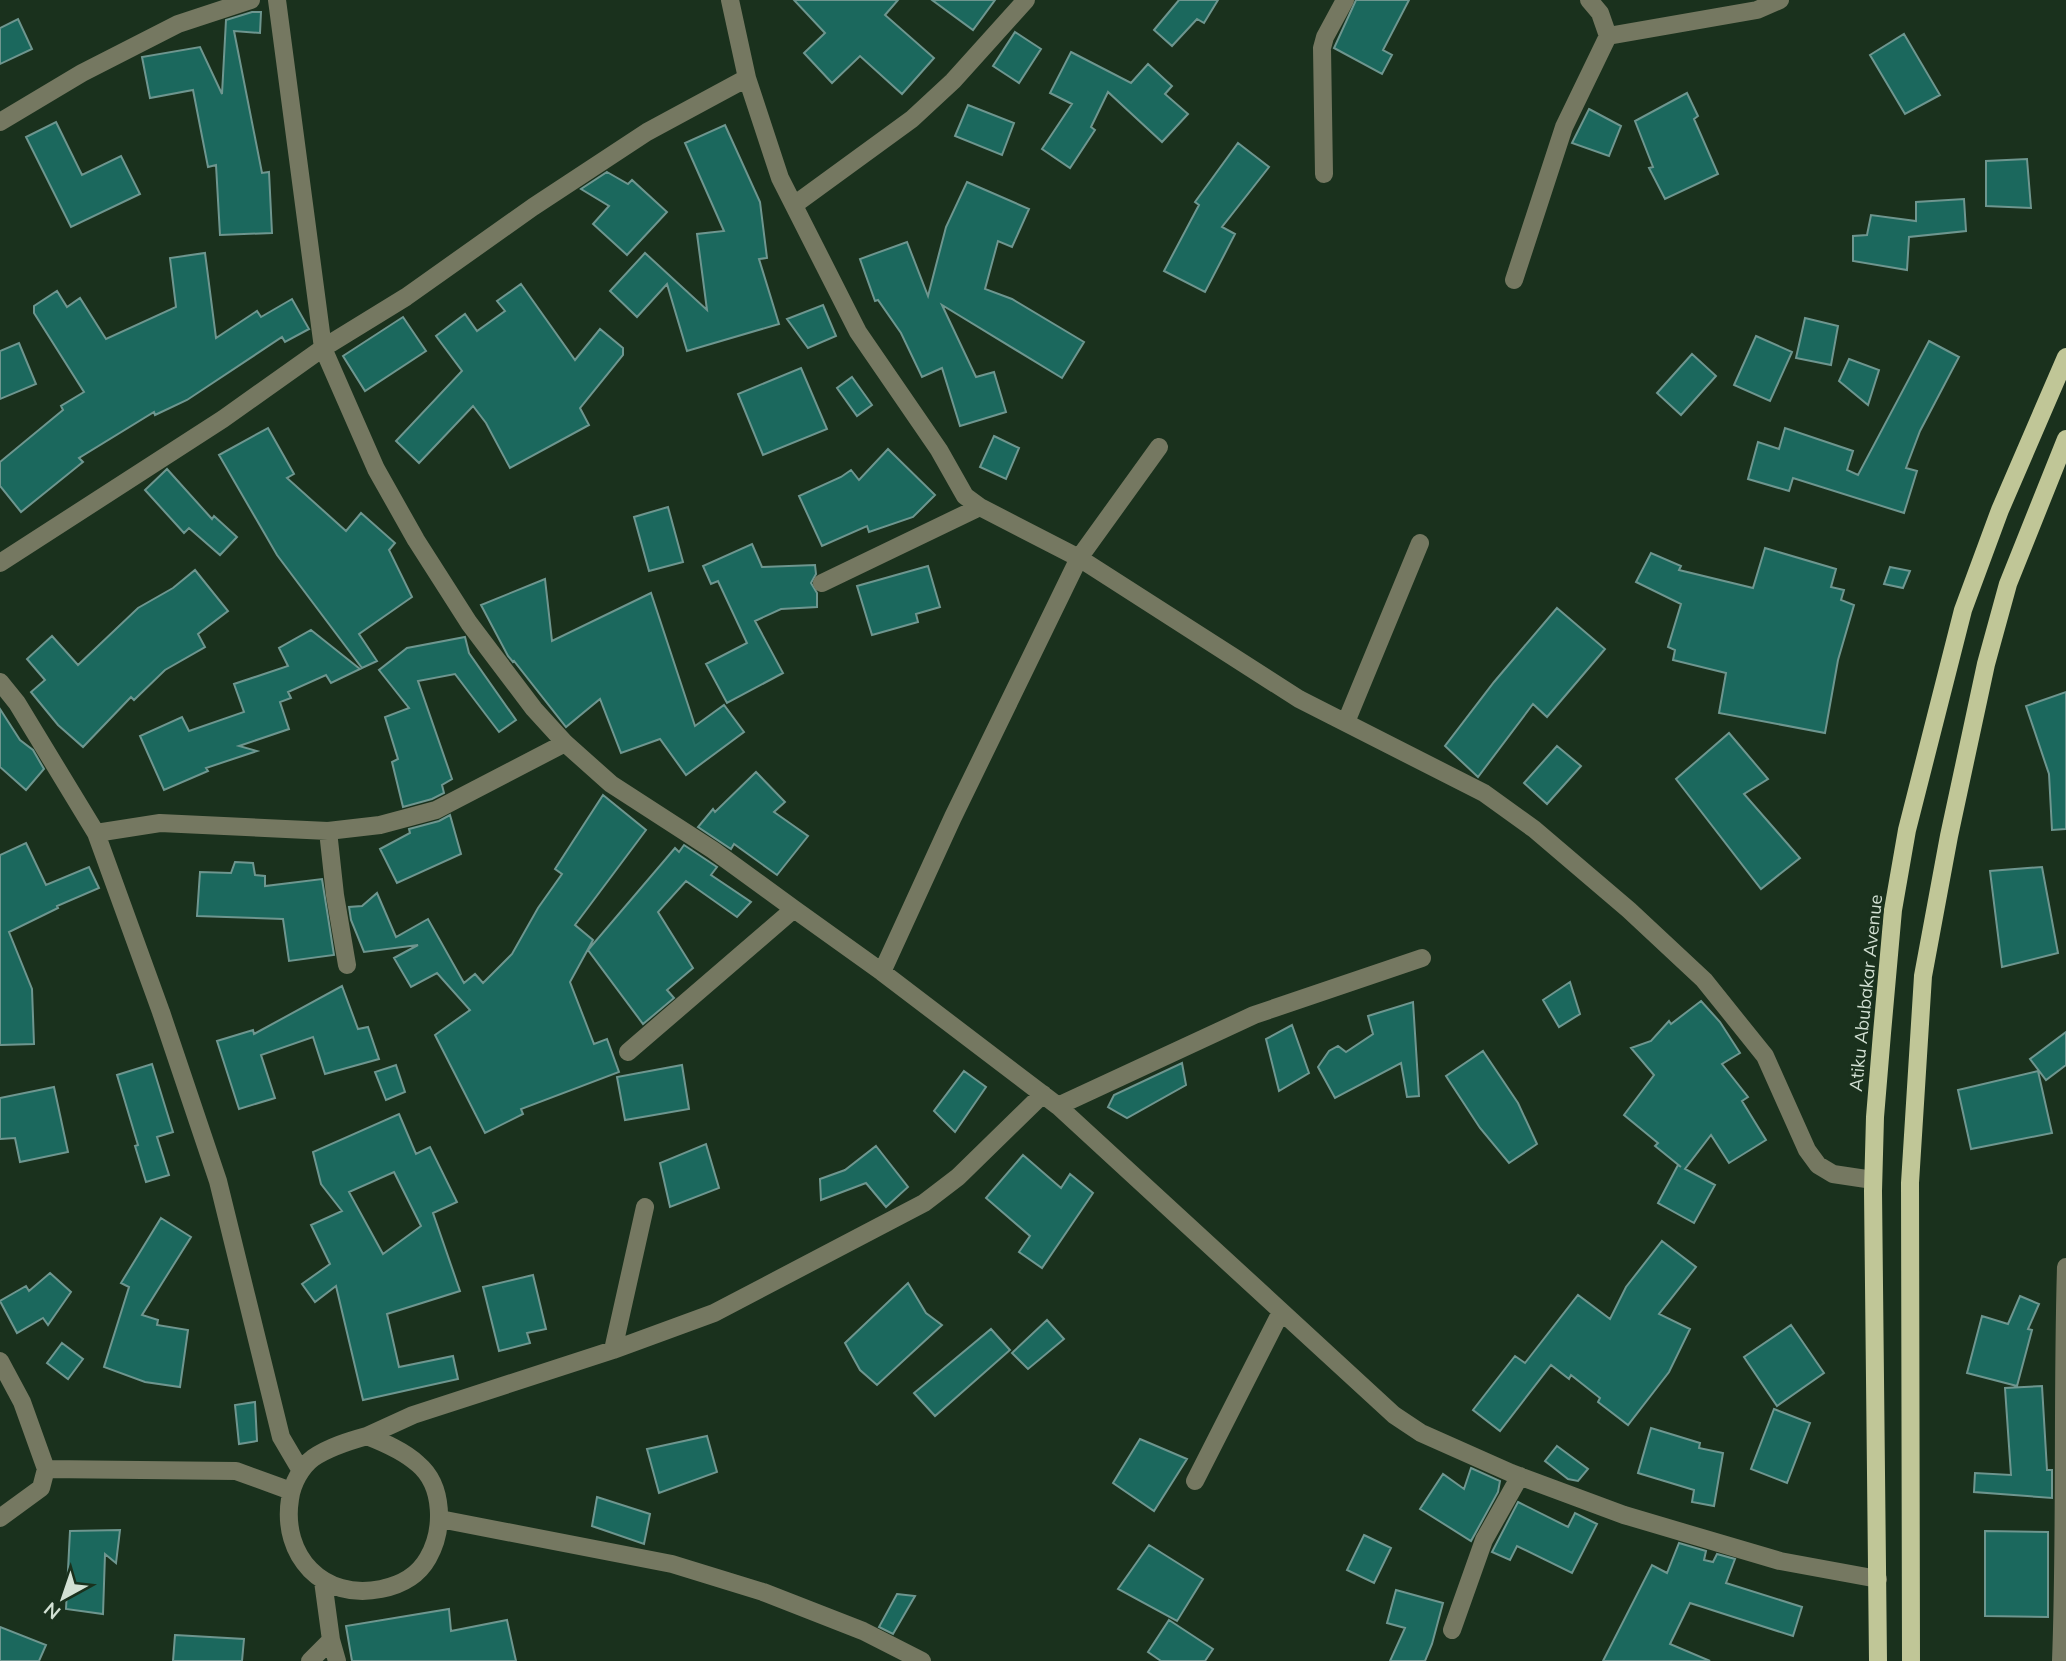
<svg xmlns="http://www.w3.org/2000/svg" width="2066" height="1661" viewBox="0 0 2066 1661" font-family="Mulish,sans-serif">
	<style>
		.building { fill: #1b685d; stroke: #6e968f; stroke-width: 2; fill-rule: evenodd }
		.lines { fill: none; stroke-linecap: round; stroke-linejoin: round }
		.minor { stroke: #757861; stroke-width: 18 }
		.major { stroke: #c0c697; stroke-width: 18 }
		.labels { text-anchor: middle; stroke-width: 6; stroke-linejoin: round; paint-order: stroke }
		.street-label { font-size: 18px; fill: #d3e1d4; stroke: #1a311d }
	</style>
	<rect width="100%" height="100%" fill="#1a311d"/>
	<path class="building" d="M794,0H898L885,15L934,58L902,94L860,56L832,83L804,53L825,33Z
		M932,0H995L973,30Z
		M1179,0H1218L1204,23L1197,19L1172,46L1154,30Z
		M1356,0H1409L1383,50L1392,55L1382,74L1334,48Z
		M252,12H261L260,33L234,31L262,173L269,172L272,233L220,235L216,165L208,167L193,90L150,98L142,57L200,47L222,94L226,20Z
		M18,19L32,49L0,64V28Z
		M1015,32L1041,49L1019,83L993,66Z
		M1904,34L1940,95L1905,114L1870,55Z
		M1071,52L1131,83L1148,64L1172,86L1165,94L1188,114L1162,142L1108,92L1091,127L1095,130L1070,168L1042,149L1072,104L1050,93Z
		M1687,93L1698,116L1694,119L1718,174L1665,199L1649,168L1653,167L1635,121Z
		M968,105L1014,123L1002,155L955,136Z
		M1589,109L1621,126L1609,156L1572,143Z
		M56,122L82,175L121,156L140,194L71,227L26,137Z
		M725,125L760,202L767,258L759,259L779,324L687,351L667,284L637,317L610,291L645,253L707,310L697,234L724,231L685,143Z
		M1238,143L1269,167L1222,227L1235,234L1205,292L1164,271L1199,205L1195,202Z
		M2027,159L2031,208L1986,206V161Z
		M607,172L628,184L632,180L667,212L627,255L593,224L609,206L581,189Z
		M967,182L1029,209L1012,247L998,241L985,289L1012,299L1084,342L1062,378L942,305L976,377L994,372L1006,412L960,426L942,368L922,377L901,333L878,300L875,301L860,259L907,242L928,296L946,227Z
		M1964,199L1966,231L1909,237L1907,270L1853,261V236L1867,235L1871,215L1916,221V202Z
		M205,253L216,338L257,311L261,317L292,299L309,329L285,342L282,337L187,400L155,415L154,412L79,458L83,462L21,512L0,486V462L63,410L61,406L84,392L34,313V306L57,291L67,307L80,298L106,339L176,307L170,258Z
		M521,284L575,360L600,329L623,348V355L580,408L589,425L510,468L486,423L473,406L419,463L396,441L462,371L436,336L465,314L477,331L505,311L497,301Z
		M823,305L836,336L808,348L787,319Z
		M403,317L426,351L365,391L343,356Z
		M1805,318L1838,326L1831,365L1796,358Z
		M1756,336L1792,352L1770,401L1734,385Z
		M1929,341L1959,357L1920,431L1906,468L1917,471L1904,513L1793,478L1789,491L1748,479L1758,442L1779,449L1785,428L1853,451L1847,470L1858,475Z
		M19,343L36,384L0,399V351Z
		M1692,354L1716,376L1681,415L1657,393Z
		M1849,359L1879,370L1868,405L1839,381Z
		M801,368L827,429L763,455L738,394Z
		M852,377L872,405L857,416L837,388Z
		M268,428L294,474L287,478L346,531L361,513L395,543L389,550L412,597L359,634L377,661L362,668L277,555L219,455Z
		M994,436L1019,448L1006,479L980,467Z
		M888,449L935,495L913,517L869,532L867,526L822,546L799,496L841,477L851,470L859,480Z
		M167,469L212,519L214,516L237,537L220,555L189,528L184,533L145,490Z
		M668,507L683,562L649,571L634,517Z
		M752,544L762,567L815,565L816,574L811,583L817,593V607L781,609L755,621L783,673L727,703L706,664L747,643L718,581L711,584L703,566Z
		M1765,548L1836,569L1831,587L1844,590L1841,600L1854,605L1838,660L1825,733L1719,713L1726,673L1673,660L1675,650L1668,647L1681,604L1636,582L1651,553L1681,566L1679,570L1753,588Z
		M928,566L940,607L916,614L918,622L872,635L857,586Z
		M1890,567L1910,571L1903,588L1884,584Z
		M195,570L228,611L198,634L205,647L165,670L134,700L131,697L83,747L58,725L31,692L45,680L27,659L52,636L78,665L138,608L173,588Z
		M545,579L552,641L651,593L695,726L724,705L744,732L686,775L660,739L621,753L600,699L566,727L514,661L513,662L508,656L481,605Z
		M1557,608L1605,649L1547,717L1533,704L1478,777L1445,746L1494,682Z
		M311,630L360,669L331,683L326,675L288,692L291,698L280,702L289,729L239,746L257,751L206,768L208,771L164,790L140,736L182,717L189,731L244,712L234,684L288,666L279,648Z
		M465,637L469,653L516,720L499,732L455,674L418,681L452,779L442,785L444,793L432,799L403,807L392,762L398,759L385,717L409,708L379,670L407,648Z
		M2066,692V829L2052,830L2049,774L2026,706Z
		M0,709L20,740L33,750L44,769L26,790L0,767Z
		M1729,733L1768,779L1744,794L1800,858L1761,889L1676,779Z
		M1557,746L1581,766L1547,804L1524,783Z
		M756,772L785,802L774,812L808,836L777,875L734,844L731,849L698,827L713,809L715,812Z
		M603,795L646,830L575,925L593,940L570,982L594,1044L607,1039L619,1072L521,1109L523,1114L485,1133L435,1035L470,1010L437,973L411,987L394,958L418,945L364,952L351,920L349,907L362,906L377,893L396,937L428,919L464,983L475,974L483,983L512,954L538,908L562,874L555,869Z
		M450,815L461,854L397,883L380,849L410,833L409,829L439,821Z
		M26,843L46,885L89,867L99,888L57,906L58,908L9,932L32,989L34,1044L0,1045V855Z
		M684,845L717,867L711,875L751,902L737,917L686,881L658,912L693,968L667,990L674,998L643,1024L588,950L675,848L679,852Z
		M235,862L253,863L255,875L265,876V886L322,879L334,955L289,961L283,919L197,916L200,872L231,873Z
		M2042,867L2058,953L2002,967L1990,871Z
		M1570,982L1580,1014L1559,1027L1543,1000Z
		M342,986L358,1029L368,1027L379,1059L325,1074L313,1037L261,1055L275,1098L239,1109L217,1041L253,1030L254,1034Z
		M1701,1001L1720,1022L1740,1053L1722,1064L1748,1097L1742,1101L1766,1140L1729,1163L1711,1135L1685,1169L1715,1185L1694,1223L1658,1203L1678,1165L1681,1167L1655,1146L1658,1143L1624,1115L1654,1075L1631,1048L1651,1041L1669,1021L1671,1024Z
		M1413,1002L1419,1096L1407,1097L1401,1063L1335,1098L1318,1067L1329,1051L1338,1046L1346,1052L1373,1034L1368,1016Z
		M1292,1025L1309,1073L1279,1091L1266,1039Z
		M2066,1032V1065L2046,1080L2030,1059Z
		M1483,1051L1518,1103L1537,1144L1509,1163L1480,1128L1446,1076Z
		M1182,1063L1186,1085L1127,1118L1108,1107L1114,1095Z
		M152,1064L173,1132L157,1137L169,1175L146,1182L135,1146L138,1145L117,1075Z
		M396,1065L405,1092L386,1100L375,1072Z
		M682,1065L689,1109L625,1120L617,1077Z
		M964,1071L986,1087L955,1132L934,1111Z
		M2038,1071L2052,1133L1971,1149L1958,1090Z
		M54,1087L68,1152L20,1162L15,1138L0,1139V1098Z
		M399,1114L416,1154L430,1147L457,1202L433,1213L460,1291L387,1314L399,1367L453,1356L458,1379L363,1400L336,1286L315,1302L302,1284L330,1264L311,1225L342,1211L321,1184L313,1152ZM394,1172L421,1226L383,1254L349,1192Z
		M706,1144L719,1188L670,1207L660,1163Z
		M876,1146L908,1187L886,1207L866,1183L821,1200L820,1179L845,1170Z
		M1023,1155L1061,1188L1070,1174L1093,1193L1042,1268L1019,1252L1030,1236L986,1198Z
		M161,1218L191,1237L142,1315L158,1320L157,1325L188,1330L180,1387L145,1382L104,1367L129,1287L121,1283Z
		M1662,1241L1696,1267L1659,1314L1690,1329L1669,1372L1628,1425L1598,1402L1600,1398L1571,1375L1569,1379L1551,1365L1500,1431L1473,1410L1515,1356L1525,1363L1578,1295L1610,1319L1626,1287Z
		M50,1273L71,1292L48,1325L43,1318L17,1333L0,1301L26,1286L29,1291Z
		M533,1275L546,1329L527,1333L530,1343L499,1351L483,1287Z
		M908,1283L926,1313L942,1325L877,1385L860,1370L845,1343Z
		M2020,1296L2039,1304L2028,1329L2032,1330L2017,1386L1967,1373L1982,1316L2008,1324Z
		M1047,1320L1064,1339L1028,1369L1012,1353Z
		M1791,1325L1824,1373L1777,1406L1744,1357Z
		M991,1329L1010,1350L935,1416L914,1393Z
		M62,1343L83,1359L68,1379L47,1363Z
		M2042,1386L2047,1470H2052V1498L1974,1492L1975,1473L2011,1475L2005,1388Z
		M255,1402L257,1441L239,1444L235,1405Z
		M1774,1409L1810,1423L1787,1483L1751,1469Z
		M1651,1428L1700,1443L1699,1448L1723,1453L1714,1506L1692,1502L1694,1490L1638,1473Z
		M707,1436L717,1472L659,1493L647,1449Z
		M1140,1439L1187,1459L1154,1511L1113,1483Z
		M1557,1446L1588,1469L1578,1481L1568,1479L1545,1461Z
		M1471,1468L1500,1481L1498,1492L1471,1541L1420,1509L1443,1474L1464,1489Z
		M597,1497L650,1514L644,1544L592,1526Z
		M1518,1502L1568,1527L1575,1513L1597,1524L1572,1573L1517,1546L1510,1560L1492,1552Z
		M120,1530L116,1563L105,1554L103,1614L66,1609L70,1531Z
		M1985,1531L2048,1532V1617L1985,1616Z
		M1364,1535L1391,1548L1374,1583L1347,1570Z
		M1679,1543L1706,1551L1704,1560L1713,1562L1717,1554L1735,1559L1726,1583L1802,1607L1793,1636L1690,1603L1670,1644L1710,1661H1603L1652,1565L1667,1573Z
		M1149,1545L1203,1579L1177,1621L1118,1589Z
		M1396,1590L1443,1603L1432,1644L1425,1661H1390L1405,1628L1387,1623Z
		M897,1594L915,1596L893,1634L879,1627Z
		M449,1609L451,1631L507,1620L516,1661H352L346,1626Z
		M1169,1620L1213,1649L1205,1661H1161L1148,1652Z
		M0,1627L46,1645L39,1661H0Z
		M175,1635L244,1639L242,1661H173Z"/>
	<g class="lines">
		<path class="minor" d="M277,0L323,348L376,469L416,540L469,623L534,709L565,743L611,784L713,850L794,909L882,972L1058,1106L1394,1415L1421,1433L1511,1473L1624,1515L1780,1561L1878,1579
			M730,0L747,78L780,178L858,332L939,450L965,496L980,507L1079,558L1299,699L1484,793L1534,829L1629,910L1704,980L1765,1056L1807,1150L1818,1165L1833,1174L1873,1180
			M1608,36L1757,10L1780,0
			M0,122L82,73L178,24L251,0
			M1324,174L1322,48L1325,37L1345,0
			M794,205L912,119L953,81L1026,0
			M1514,280L1564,127L1608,36L1600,13L1589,0
			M0,563L223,419L323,348L406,297L533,207L647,132L747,78
			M822,583L980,507
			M0,682L17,703L96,833L161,1012L218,1181L281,1437L301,1471
			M1346,722L1420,543
			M328,831L335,895L347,965
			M96,833L160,823L328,831L380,825L436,810L565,743
			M882,972L953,817L1079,558L1159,447
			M628,1052L794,909
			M1058,1106L1254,1015L1422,958
			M613,1350L645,1207
			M0,1361L22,1402L46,1469L41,1488L0,1518
			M367,1436L413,1415L613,1350L714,1313L924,1203L958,1177L1043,1094
			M367,1436C385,1443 404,1451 418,1464C444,1486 444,1530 428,1558C418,1576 401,1585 381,1589C323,1601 281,1556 290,1499C292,1484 301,1467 313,1458C329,1447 349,1441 367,1436Z
			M46,1469L236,1471L291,1491
			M1195,1481L1281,1312
			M440,1519L672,1564L763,1592L863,1631L922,1661
			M323,1581L331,1640L337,1661
			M1452,1630L1484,1540L1520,1476
			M310,1661L331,1640
			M2061,1661C2066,1530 2062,1398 2066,1267"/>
		<path class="major" d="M1878,1661L1873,1191L1875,1117L1882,1033L1893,910L1907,830L1963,610L2000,510L2066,357
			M1911,1661L1910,1183L1923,976L1949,836L1986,664L2008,584L2066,439"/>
	</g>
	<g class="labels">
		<g class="street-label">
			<text transform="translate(1866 993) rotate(-84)" y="6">Atiku Abubakar Avenue</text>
		</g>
	</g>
	<g transform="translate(63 1598) rotate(220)" stroke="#1a311d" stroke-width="5" paint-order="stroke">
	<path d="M0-5L12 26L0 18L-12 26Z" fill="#d3e1d4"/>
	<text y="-10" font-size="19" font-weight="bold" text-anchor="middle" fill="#d3e1d4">N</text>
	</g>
</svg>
